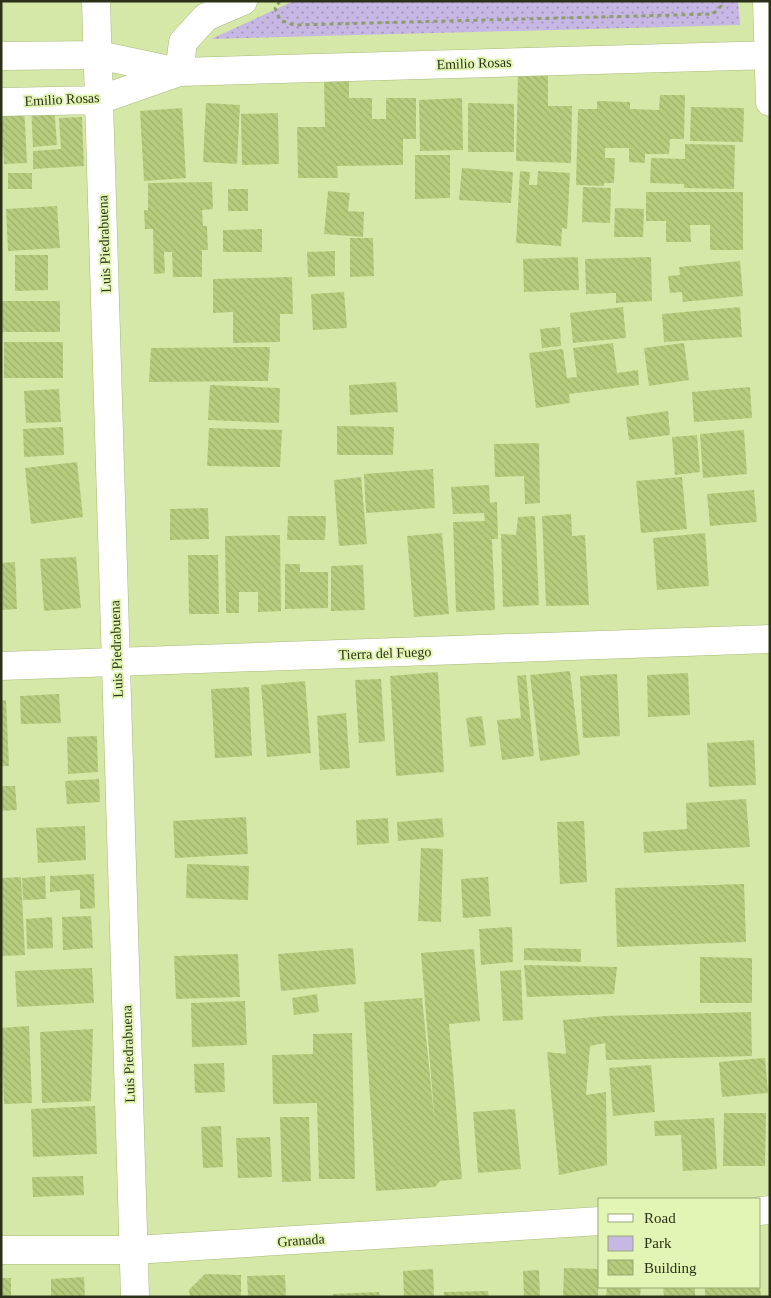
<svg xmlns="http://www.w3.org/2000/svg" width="771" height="1298" viewBox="0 0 771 1298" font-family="Georgia,serif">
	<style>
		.green { fill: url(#green-dots) }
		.building { fill: url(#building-back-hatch) }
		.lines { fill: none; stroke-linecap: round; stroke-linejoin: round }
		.minor-casing { stroke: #a8b97a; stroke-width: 29 }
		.path { stroke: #8f9c6c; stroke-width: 3; stroke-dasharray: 4 4; stroke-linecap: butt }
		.minor { stroke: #fff; stroke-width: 28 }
		.labels { text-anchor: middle; stroke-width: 4; stroke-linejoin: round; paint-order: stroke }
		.street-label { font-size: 14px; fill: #2b3118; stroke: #e2f5b4 }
	</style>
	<defs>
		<pattern id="green-dots" width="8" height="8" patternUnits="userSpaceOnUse" patternTransform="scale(1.25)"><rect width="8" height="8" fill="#c7b7e4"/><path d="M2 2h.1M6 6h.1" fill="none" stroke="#a295b8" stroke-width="1.8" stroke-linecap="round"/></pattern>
		<pattern id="building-back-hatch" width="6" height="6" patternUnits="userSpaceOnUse" patternTransform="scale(1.25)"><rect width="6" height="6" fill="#b7cd7e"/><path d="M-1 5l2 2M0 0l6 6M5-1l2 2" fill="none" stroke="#9eb06c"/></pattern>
	</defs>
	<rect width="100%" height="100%" fill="#d5e8a7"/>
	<path class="green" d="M294,1H738L740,25L211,39Z"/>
	<path class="building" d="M518,74H548V106H572L571,163L516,161Z
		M324,79H349V98H372V119H386V98H416V139H403V165L337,166L338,178H298L297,127H325Z
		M660,95H685L684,139H670L669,154H645V163L629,162V148H605V158H615L614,183H604V186L576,185L578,109H597V101L630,102V109L659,110Z
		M462,98L463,150L420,151L419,100Z
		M206,103L240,105L237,164L203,162Z
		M468,103L514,104V152H468Z
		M24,105L27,163L4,164L3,148H1V106Z
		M54,106L57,145L33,147L31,107Z
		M691,107L744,108L743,142L690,141Z
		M182,108L186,178L144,181L140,111Z
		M278,113L279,164L242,165L241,114Z
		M82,117L84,166L33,169V151L61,149L59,118Z
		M685,144L735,145L734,189L684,188V184L650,183L651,158L685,159Z
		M415,155H450V198L415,199Z
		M462,168L513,172L511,203L459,200Z
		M520,171L530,172L529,185H537L538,171L570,173L567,229L562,228L561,246L516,243Z
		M8,173H32V189H8Z
		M212,182L213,209L202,210L203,226H207L208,250H202V277H173L172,252H164L165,273L154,274L153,229H145L144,210H148V183Z
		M583,187L611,188L610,223L582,222Z
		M228,189H248V211H228Z
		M328,191L350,193L348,211L364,212L363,237L324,234Z
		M646,192H743V250H710V225H690L691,242H666V221H646Z
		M57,206L60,248L8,251L6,209Z
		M615,208L644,209L643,237H614Z
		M262,229V252H223V230Z
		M350,238H373L374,276L350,277Z
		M335,251V276L308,277L307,252Z
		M15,255H48V290L15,291Z
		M578,257L579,290L524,292L523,259Z
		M651,257L652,301L616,303V293L586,294L585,259Z
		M740,261L743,296L683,302L682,292L670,293L668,276L680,275L679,267Z
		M292,277L293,314H280V342L233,343V312L213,313V279Z
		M344,292L347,328L313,330L311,294Z
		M1,301H60V332H1Z
		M623,307L626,338L573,343L570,313Z
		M740,307L742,337L664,342L662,314Z
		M560,327L561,346L542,348L540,329Z
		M4,342H63V378H4Z
		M613,343L617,373L638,370L639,385L569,394L570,403L536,408L529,353L563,349L567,378L577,377L573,348Z
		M684,343L689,380L649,386L644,348Z
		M270,347L268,381L149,382L151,348Z
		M396,382L398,412L350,415L349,385Z
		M210,385L280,388L279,423L208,420Z
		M750,387L752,418L694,422L692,392Z
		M59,389L61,422L26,423L24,391Z
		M668,411L670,435L629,440L626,417Z
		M337,426L394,427L393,455H337Z
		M63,427L64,455L24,457L23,429Z
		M209,428L282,430L280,467L207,466Z
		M744,430L747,474L703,478L700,434Z
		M697,435L700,472L675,475L672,437Z
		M539,443L540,503L525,504L524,476L495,477L494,444Z
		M77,462L83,517L31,524L25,468Z
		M433,469L435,508L366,513L364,474Z
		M361,477L367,544L339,546L334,480Z
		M682,477L687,529L641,533L636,481Z
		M489,485L490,503L497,502L498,539H492L495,610L456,612L453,522L485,521L484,513L453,514L451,487Z
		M754,490L757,522L710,526L707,494Z
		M208,508L209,539L170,540V509Z
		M571,514L572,536L585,535L589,605L546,606L542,516Z
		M288,516H326L325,540H287Z
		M535,516L539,605L503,607L501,534L516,535L518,517Z
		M442,533L449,614L414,617L407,536Z
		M705,533L709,586L657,590L653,538Z
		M280,535L281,611L258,612V592H239V613H226L225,536Z
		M188,555H218L219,614H189Z
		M76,557L81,608L44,611L40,559Z
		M15,562L17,609L1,610V563Z
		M285,564H300V572H328V608L285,609Z
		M363,565L365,610L331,611V566Z
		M570,671L580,755L540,761L530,675Z
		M438,672L444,772L396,776L390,676Z
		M688,673L690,715L648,717L647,675Z
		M617,674L620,736L583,738L580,676Z
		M526,675L534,756L502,760L497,720L521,718L517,676Z
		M381,679L385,741L359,743L355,680Z
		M305,681L311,753L267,757L261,685Z
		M249,687L252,756L215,758L211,689Z
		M59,694L61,723L21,724L20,696Z
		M6,700L9,766H1V701Z
		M346,713L350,768L320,770L317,716Z
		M482,716L486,745L470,747L466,718Z
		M97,736L98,772L68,774L67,737Z
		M754,740L756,785L709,787L707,743Z
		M99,779L100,802L67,804L65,781Z
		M1,786H15L17,810L1,811Z
		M746,799L750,847L644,853L643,832L687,829L686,803Z
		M246,817L248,854L175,858L173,821Z
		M388,818L389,843L357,845L356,820Z
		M442,818L444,837L398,841L397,822Z
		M584,821L587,882L560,884L557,822Z
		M85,826L86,860L38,863L36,828Z
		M421,848L443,849L441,922L418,921Z
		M187,864L249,866L248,900L186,898Z
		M94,874L95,908L80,909V890L50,892V876Z
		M45,876L46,899L23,900L22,878Z
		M21,877L25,955L1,956V878Z
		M488,877L491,916L463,918L461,879Z
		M744,884L746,942L617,947L615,888Z
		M91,916L93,948L63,950L62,917Z
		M52,917L53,948L27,949L26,919Z
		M512,927L513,962L481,965L479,929Z
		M353,948L356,984L281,991L278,954Z
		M524,948L581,949V962L524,960Z
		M474,949L480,1021L449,1024L462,1179L440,1181L435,1187L376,1191L364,1002L422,998L435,1125L421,953Z
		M238,954L240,997L176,999L174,956Z
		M700,957L752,958V1003H700Z
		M524,965L617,967L614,994L527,997Z
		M92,968L94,1003L17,1007L15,971Z
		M521,970L523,1020L503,1021L500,971Z
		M317,994L319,1012L294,1015L292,998Z
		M245,1001L247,1045L192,1047L191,1003Z
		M751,1012L752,1056L606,1060L605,1043L590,1046L586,1095L606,1092L607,1165L559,1175L547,1052L566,1054L563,1020L605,1016Z
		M29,1026L32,1103L4,1104L1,1028Z
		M93,1029L91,1101L42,1103L40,1032Z
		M352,1033L355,1179H319L317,1103L273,1104L272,1055L313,1054V1034Z
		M765,1058L768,1093L722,1097L719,1062Z
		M224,1063L225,1092L195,1093L194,1064Z
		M651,1065L655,1112L613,1116L609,1068Z
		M95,1106L97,1154L33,1157L31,1109Z
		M515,1109L521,1169L478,1173L473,1112Z
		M724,1113H766L765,1166H723Z
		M280,1117H309L311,1181L282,1182Z
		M714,1118L717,1169L683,1171L681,1135L655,1136L654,1121Z
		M221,1126L223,1167L203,1168L201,1127Z
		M270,1137L272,1177L238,1178L236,1138Z
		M83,1176L84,1195L33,1197L32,1177Z
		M564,1268L599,1269L598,1297H563Z
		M433,1269L434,1297H404L403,1271Z
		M539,1270L540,1297H524L523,1271Z
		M205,1274L241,1275V1297H190L189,1290Z
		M285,1275L286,1297H248L247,1276Z
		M84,1277L85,1297H51V1279Z
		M1,1278H11V1297H1Z
		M607,1287H641L640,1297H606Z
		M663,1287H695V1297H664Z
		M705,1287H760L761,1297H705Z
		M488,1291L489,1297H444V1292Z
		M379,1292L380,1297H333V1294Z"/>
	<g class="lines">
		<defs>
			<path id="minor" d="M96,1L135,1297
				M767,1L770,102
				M1,56L98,55L179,72L770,55
				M179,72L183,42L206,17L243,1
				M1,102L99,100L179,72
				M1,666L770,639
				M760,1211L770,1210
				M1,1250H134L600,1221"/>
		</defs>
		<use href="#minor" class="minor-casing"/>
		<path class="path" d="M280,1L275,8L280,20L294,25L713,14L721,6V1"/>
		<use href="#minor" class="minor"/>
	</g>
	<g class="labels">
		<g class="street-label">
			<text transform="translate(474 63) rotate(-2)" y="5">Emilio Rosas</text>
			<text transform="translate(62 99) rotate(-3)" y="5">Emilio Rosas</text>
			<text transform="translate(104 244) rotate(-92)" y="5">Luis Piedrabuena</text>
			<text transform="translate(116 649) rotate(-92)" y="5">Luis Piedrabuena</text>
			<text transform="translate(385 653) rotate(-2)" y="5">Tierra del Fuego</text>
			<text transform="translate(128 1054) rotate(-92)" y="5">Luis Piedrabuena</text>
			<text transform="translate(301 1240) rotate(-4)" y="5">Granada</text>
		</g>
	</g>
	<rect width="771" height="1298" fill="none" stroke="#2b3118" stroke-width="5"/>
	<rect x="598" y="1198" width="162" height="90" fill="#e2f5b4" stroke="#99a776"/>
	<rect x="608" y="1214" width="25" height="8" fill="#ffffff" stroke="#99a776"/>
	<text x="644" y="1223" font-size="15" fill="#2b3118">Road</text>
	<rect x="608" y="1236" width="25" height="15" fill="#c7b7e4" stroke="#99a776"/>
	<text x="644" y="1248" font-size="15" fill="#2b3118">Park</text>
	<rect x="608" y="1260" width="25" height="15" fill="url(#building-back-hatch)" stroke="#99a776"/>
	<text x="644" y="1273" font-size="15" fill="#2b3118">Building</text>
</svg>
